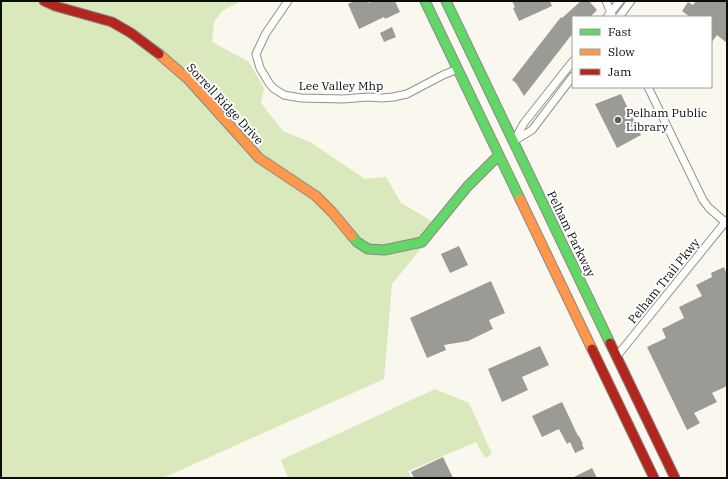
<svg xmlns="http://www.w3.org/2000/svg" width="728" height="479" viewBox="0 0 728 479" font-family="'IBM Plex Serif',serif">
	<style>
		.forest { fill: #d9e9bb }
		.building { fill: #9c9a95 }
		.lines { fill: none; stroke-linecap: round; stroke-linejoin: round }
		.street-casing { stroke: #93928e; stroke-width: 9 }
		.fast-casing { stroke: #8a8885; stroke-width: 11 }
		.slow-casing { stroke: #8a8885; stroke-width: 11 }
		.jam-casing { stroke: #8a8885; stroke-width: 11 }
		.street { stroke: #fefefd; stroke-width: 7 }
		.fast { stroke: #63d668; stroke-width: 9 }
		.slow { stroke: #ff974d; stroke-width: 9 }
		.jam { stroke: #b3261e; stroke-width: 9 }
		.poi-dot { fill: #5f5e5b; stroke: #fff; stroke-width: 1.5 }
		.labels { text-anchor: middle; stroke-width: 4; stroke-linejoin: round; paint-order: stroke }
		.street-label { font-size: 12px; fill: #0c0c0c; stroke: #fff }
		.poi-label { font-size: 12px; fill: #0c0c0c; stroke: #fff; text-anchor: start }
	</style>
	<rect width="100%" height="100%" fill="#faf7ef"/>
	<path class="forest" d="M1,1H37L51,9L80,15L123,31L164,61L186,81L243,147L305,191L362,250L423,246L392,284L384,379L163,478H1Z
		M51,1H241L222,11L214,22L212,42L249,62L264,88L261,103L283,131L310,142L365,179L386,177L401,203L432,221L417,241L393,246L365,245L263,157L128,26Z
		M435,389L469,403L492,454L485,458L476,442L408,471L411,478H288L281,460Z"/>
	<path class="building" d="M354,1H368L369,3L373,1H395L400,12L385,19L384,17L359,29L348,4Z
		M512,1H550L552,6L519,21L513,8L515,7Z
		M581,1H589L597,10L590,17H573V33L524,96L516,83L512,80L561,17L562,18Z
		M696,1H727V43L717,35L711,43V17H690L682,11L688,2L693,5Z
		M392,27L396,37L384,42L380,33Z
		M621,94L641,135L617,148L595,104Z
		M459,246L468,265L450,273L441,254Z
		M724,267L727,274V386L712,393L717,402L694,413L700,423L687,430L647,347L666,338L662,329L684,318L679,307L702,296L696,285L712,277L711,273Z
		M491,281L505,313L489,320L493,329L468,341L444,345L446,350L427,358L410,318Z
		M540,346L549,365L522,377L528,390L502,402L488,369Z
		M562,402L578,436H579L583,444H582L584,449L575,453L570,442L567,444L559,429L542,437L532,416Z
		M443,457L453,478H414L411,472Z
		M592,468L597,478H572Z"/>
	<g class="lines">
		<defs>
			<path id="street" d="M288,1L266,33L256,54L260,68L269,83L273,88L284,95L301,98L343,99L368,97L382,98L393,97L407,94L443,75L458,69
				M606,1L612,15
				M607,17L620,1
				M619,17L631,1
				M573,61L524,123L514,141L532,130L573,76
				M648,87L703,200L709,208L725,222
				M617,356L727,220"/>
			<path id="fast" d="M425,1L520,199
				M446,1L610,343
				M352,236L357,242L368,249L384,250L422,242L467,187L499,155"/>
			<path id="slow" d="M159,54L188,79L259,158L316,196L332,212L352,236
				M520,199L592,349"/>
			<path id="jam" d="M44,1L55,6L112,22L131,33L159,54
				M610,343L675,478
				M592,349L654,478"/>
		</defs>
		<use href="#street" class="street-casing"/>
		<use href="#fast" class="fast-casing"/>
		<use href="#slow" class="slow-casing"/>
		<use href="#jam" class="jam-casing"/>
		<use href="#street" class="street"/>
		<use href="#fast" class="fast"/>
		<use href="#slow" class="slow"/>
		<use href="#jam" class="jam"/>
	</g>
	<circle class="poi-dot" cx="618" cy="120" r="4"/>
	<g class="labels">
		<g class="street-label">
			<text x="341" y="90">Lee Valley Mhp</text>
			<text transform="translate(225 104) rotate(47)" y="4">Sorrell Ridge Drive</text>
			<text transform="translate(571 234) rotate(64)" y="4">Pelham Parkway</text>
			<text transform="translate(664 281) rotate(-51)" y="4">Pelham Trail Pkwy</text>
		</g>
		<g class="poi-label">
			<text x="626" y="117">Pelham Public<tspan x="626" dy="14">Library</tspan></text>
		</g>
	</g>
	<rect width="728" height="479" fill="none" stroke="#0c0c0c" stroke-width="4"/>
	<rect x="572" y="16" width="140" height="72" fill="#ffffff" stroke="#9e9e9e"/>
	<rect x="580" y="29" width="20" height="6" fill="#63d668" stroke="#9e9e9e"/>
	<text x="608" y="36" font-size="12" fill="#0c0c0c">Fast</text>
	<rect x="580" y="49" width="20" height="6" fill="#ff974d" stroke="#9e9e9e"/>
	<text x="608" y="56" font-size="12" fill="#0c0c0c">Slow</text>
	<rect x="580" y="69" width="20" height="6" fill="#b3261e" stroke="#9e9e9e"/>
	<text x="608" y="76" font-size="12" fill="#0c0c0c">Jam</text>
</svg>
